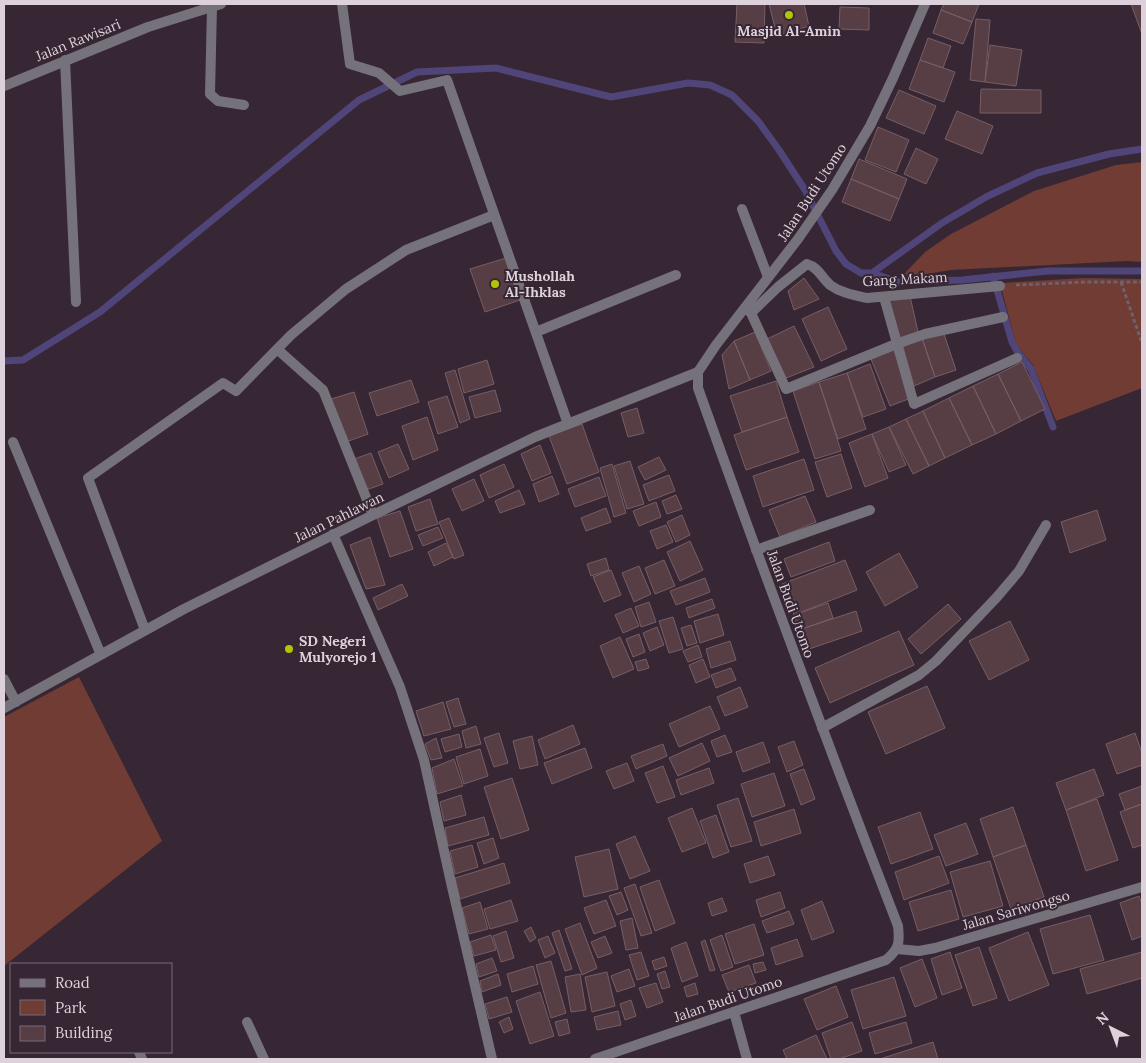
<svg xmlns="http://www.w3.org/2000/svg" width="1146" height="1063" viewBox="0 0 1146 1063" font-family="Lora,serif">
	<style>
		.green { fill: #703c33 }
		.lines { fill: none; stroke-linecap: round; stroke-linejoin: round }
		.stream { stroke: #4f4579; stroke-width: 7 }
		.building { fill: #563e44; stroke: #775e64 }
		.path { stroke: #6f606c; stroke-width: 3; stroke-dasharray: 4 2.5; stroke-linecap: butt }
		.service { stroke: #76727c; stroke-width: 10 }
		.minor { stroke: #76727c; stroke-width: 10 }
		.tertiary { stroke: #76727c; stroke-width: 10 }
		.poi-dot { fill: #b0c503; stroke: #372634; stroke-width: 2 }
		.labels { text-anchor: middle; stroke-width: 4; stroke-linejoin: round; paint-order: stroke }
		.poi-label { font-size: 14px; font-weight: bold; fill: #ddd2db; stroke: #372634; text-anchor: start }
		.street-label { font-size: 14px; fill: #ddd2db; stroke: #372634 }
	</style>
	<rect width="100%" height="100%" fill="#372634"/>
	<path class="green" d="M1142,162V262L1127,261L951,270L908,277L905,273L925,252L951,234L1034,191L1116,165Z
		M1084,278L1142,279V388L1056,421L1033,365L1016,344L1000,283Z
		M79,677L162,841L4,966V717Z"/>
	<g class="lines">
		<path class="stream" d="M872,273L942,223L986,197L1037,173L1109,154L1142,149
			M993,276L1012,342L1017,351L1031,369L1053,427
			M4,361L23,360L100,312L359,100L417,72L496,68L611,97L688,83L710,85L732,95L758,121L779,150L805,190L836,251L846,264L861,273H872L899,282L962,280L1048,271H1142"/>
	</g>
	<path class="building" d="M737,4H765L764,43L735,42Z
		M769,4H804L809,26L777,36Z
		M944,4H979L972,22L941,10Z
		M1131,4H1142V34Z
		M840,7L869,8V30L839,29Z
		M941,10L972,22L963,44L933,33Z
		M976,19L990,20L985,82L970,80Z
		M928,38L951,46L943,68L920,60Z
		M990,45L1022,50L1016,86L985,82Z
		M920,60L955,72L944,102L909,89Z
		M981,89L1041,90V113H980Z
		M899,90L936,106L924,134L886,118Z
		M957,111L993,126L982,154L945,139Z
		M878,127L909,140L896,172L865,160Z
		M916,148L938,159L926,184L904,174Z
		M859,159L907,179L899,199L851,179Z
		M851,179L899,199L890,221L842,202Z
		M506,258L520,300L485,312L470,269Z
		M804,278L819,299L794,310L788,291Z
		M910,296L918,332L899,339L887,300Z
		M828,307L847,349L821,361L802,319Z
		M794,326L814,367L786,378L767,339Z
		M755,332L771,371L750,380L734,341Z
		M944,334L956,370L935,377L922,338Z
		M922,338L935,377L914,386L903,347Z
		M734,341L750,380L729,389L722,355Z
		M894,350L911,398L890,406L871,359Z
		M487,360L494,384L464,393L458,369Z
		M1022,362L1045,409L1021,421L998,374Z
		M870,364L886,409L863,417L847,373Z
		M455,370L470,419L460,423L445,373Z
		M847,373L866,429L838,439L819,382Z
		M998,374L1021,421L996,434L973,386Z
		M411,380L419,402L377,416L369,393Z
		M776,381L787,417L742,432L730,396Z
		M819,382L841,451L815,459L793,391Z
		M973,386L996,434L972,445L949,398Z
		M495,390L501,411L475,418L469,397Z
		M354,392L368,434L346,442L331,399Z
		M447,396L458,427L438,434L428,402Z
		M949,398L972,445L945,458L923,411Z
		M637,408L644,433L628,437L621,413Z
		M923,411L945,458L929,466L906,419Z
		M427,417L438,450L413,460L402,426Z
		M787,417L799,452L746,470L734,435Z
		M906,419L929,466L913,474L889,427Z
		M582,424L599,472L567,484L549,436Z
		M889,427L906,465L889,472L872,434Z
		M872,434L888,478L865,487L849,443Z
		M398,444L409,469L389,478L378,452Z
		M540,445L551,473L532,481L521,454Z
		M371,453L383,484L366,490L354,459Z
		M841,454L852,488L827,497L815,462Z
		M659,457L666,470L645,480L638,467Z
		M804,459L814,490L763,507L753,476Z
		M630,461L644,504L627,509L614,466Z
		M504,464L514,487L489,498L480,475Z
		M612,464L626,513L614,517L600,468Z
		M669,475L675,491L649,501L643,485Z
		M552,476L559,494L539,502L533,484Z
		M599,477L606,496L575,507L568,489Z
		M474,479L484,501L462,511L452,489Z
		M519,490L525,504L500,513L495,501Z
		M676,495L682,509L667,514L662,501Z
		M805,496L816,522L780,537L769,510Z
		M430,499L438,524L416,531L408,507Z
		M656,502L661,517L639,526L633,511Z
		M606,508L611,522L586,531L581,518Z
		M1097,510L1106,540L1070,553L1061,522Z
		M400,511L413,549L390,557L377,518Z
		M682,515L690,535L676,542L667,522Z
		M449,518L464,555L454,559L439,522Z
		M666,525L673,542L657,549L650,531Z
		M438,527L443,538L423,546L418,535Z
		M370,537L385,585L366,589L350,545Z
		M690,541L703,570L680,581L667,552Z
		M829,542L835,561L791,577L784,559Z
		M446,543L453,557L434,566L428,552Z
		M899,553L918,587L885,606L866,572Z
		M606,558L609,570L591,576L587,564Z
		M664,560L675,586L655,594L645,568Z
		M845,560L857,590L794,615L782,584Z
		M639,566L651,594L634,602L622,573Z
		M611,570L621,595L604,602L593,577Z
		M705,578L710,592L676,605L670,591Z
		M402,584L408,596L378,610L373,598Z
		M712,599L715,608L689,618L686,608Z
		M649,602L656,622L641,627L635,607Z
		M828,603L833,618L799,630L794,615Z
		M948,604L961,619L921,654L908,639Z
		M631,608L639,626L623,633L615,615Z
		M856,611L862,631L806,650L799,630Z
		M718,614L724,635L700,643L694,621Z
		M673,617L683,649L669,653L659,621Z
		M1010,621L1029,660L989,680L969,641Z
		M691,625L697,643L687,646L681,628Z
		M657,627L664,645L650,651L643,633Z
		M899,631L914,665L830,703L815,668Z
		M639,634L645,652L633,657L626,639Z
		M620,637L634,669L613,678L600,646Z
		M730,641L736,660L711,668L706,649Z
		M698,645L702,657L688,662L683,651Z
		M646,659L649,668L638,671L635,662Z
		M703,659L710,677L696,683L689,665Z
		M731,668L736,680L716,688L711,675Z
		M927,686L945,728L886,754L868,712Z
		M740,687L748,707L725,716L717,697Z
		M458,698L466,724L454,727L446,702Z
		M443,702L451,729L424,736L416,711Z
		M710,706L720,729L679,747L669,724Z
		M573,725L580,744L545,759L538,740Z
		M476,726L481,744L466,748L462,731Z
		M499,733L508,763L494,767L484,738Z
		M1135,733L1142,753V765L1117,774L1106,744Z
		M459,734L462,747L445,752L441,739Z
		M725,735L732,752L717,757L711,741Z
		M532,736L538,765L520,769L513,741Z
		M436,738L442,758L431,760L425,744Z
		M794,741L803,765L787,772L778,747Z
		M763,742L770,762L743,772L736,752Z
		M702,743L710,761L678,776L669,758Z
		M663,744L667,756L636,769L631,756Z
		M585,748L592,768L552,784L544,763Z
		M480,749L488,776L464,784L456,757Z
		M454,759L463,786L437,794L432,768Z
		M627,763L634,781L614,789L606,771Z
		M663,766L675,797L657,803L645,773Z
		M709,768L714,783L681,795L676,780Z
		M804,769L815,799L801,805L790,774Z
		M1094,769L1104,795L1066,810L1056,783Z
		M774,773L785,806L752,817L741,784Z
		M512,778L529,830L501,839L484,787Z
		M1142,786V804L1125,810L1119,794Z
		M461,795L466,815L444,821L440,802Z
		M738,798L752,841L731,847L717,805Z
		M1097,799L1118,860L1086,871L1066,810Z
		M1142,804V845L1133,848L1120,812Z
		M1013,807L1026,845L993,857L980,819Z
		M692,808L706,843L682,852L668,818Z
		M794,809L801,833L761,846L754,822Z
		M920,812L933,849L891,864L878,827Z
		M716,815L729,852L713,858L700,821Z
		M484,817L489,835L448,846L445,828Z
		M966,823L978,854L946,866L934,835Z
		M635,836L650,871L630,879L616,844Z
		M493,838L499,858L484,864L477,843Z
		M472,845L478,867L455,874L450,851Z
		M1026,845L1044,897L1011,909L993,857Z
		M609,849L618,889L584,897L575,857Z
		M768,856L775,875L750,883L744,864Z
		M939,856L949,883L904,900L895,872Z
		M990,861L1003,906L963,917L950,872Z
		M504,863L510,883L460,899L455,878Z
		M659,880L675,923L655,931L640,887Z
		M635,884L652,933L641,936L624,888Z
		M951,890L959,919L918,931L909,902Z
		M621,892L628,910L617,915L609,896Z
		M780,892L785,908L761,917L756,900Z
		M1139,896L1142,904V936L1132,940L1120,903Z
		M722,898L727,911L712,916L708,903Z
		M511,900L518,921L490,929L484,909Z
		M606,900L616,926L594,934L584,908Z
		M822,901L834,932L812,940L801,910Z
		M480,902L488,929L469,934L462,908Z
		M789,911L794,924L767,933L762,921Z
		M1090,915L1104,960L1053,974L1040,929Z
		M632,918L638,948L626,950L620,921Z
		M580,923L597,968L582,975L565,929Z
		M754,924L764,955L735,964L725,934Z
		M531,927L536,938L530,942L524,931Z
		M559,930L572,969L565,971L552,933Z
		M506,931L514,958L501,962L493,936Z
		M1028,932L1049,985L1009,1001L989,948Z
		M491,935L496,950L474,956L470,942Z
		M722,935L733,967L721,971L710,940Z
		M548,936L555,953L545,958L538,940Z
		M605,936L612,953L598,958L591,942Z
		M797,939L803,956L776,965L771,948Z
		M705,940L715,970L710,971L701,942Z
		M686,942L698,976L682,982L671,948Z
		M979,947L997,998L973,1006L955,955Z
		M641,952L649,976L637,980L629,955Z
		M950,952L962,988L942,995L931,959Z
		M1142,952V978L1087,994L1080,969Z
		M664,957L667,966L655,970L652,961Z
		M492,958L497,971L479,977L476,964Z
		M922,959L937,998L915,1007L900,968Z
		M551,961L566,1013L551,1018L536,965Z
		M763,962L766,970L755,973L753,964Z
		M749,965L756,983L729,992L722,975Z
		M533,966L538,984L512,992L507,974Z
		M629,969L635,986L617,992L611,976Z
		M665,971L670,987L662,989L657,974Z
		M607,972L615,1006L592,1012L585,977Z
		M498,974L501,985L482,992L480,981Z
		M580,974L586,1010L571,1012L565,977Z
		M894,977L906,1016L863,1029L851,990Z
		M656,983L663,1002L647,1008L639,988Z
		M695,983L698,994L687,997L684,987Z
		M836,986L848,1017L817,1030L804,999Z
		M540,992L554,1036L530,1044L516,1001Z
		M507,997L512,1012L489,1019L485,1004Z
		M631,1000L636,1016L625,1020L620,1004Z
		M618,1011L621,1025L597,1030L594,1017Z
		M509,1017L513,1029L504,1033L499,1022Z
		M567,1019L570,1033L559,1036L555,1022Z
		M852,1022L862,1051L839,1059H831L822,1033Z
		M906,1022L912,1043L875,1054L869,1033Z
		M816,1035L827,1059H787L783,1050Z
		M933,1042L938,1059H880Z"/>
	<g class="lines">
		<path class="path" d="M1121,282L1142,343
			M1016,285L1086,282H1142"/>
		<path class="service" d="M212,7L210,94L218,101L244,105
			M742,209L768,277
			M756,550L870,510"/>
		<path class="minor" d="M342,4L350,64L379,73L400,91L447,80L568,424
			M65,60L76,302
			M4,86L148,27L221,4
			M884,297L914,404L1017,358
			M745,308L751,313L786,389L896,344L925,334L1003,317
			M751,313L778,287L807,264C818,267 822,278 830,285C841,293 854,295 867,298L1000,286
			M536,332L676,275
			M277,349L323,390L373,515
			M13,442L101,655
			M333,534L400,687L424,760L452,887L492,1059
			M145,630L88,478L223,383L236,391L291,335L346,289L406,250L494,215
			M4,679L16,702
			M4,708L184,609L373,515L535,437L698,372
			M822,728L919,675L936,661L997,597L1019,571L1046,525
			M897,949L919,951L935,948L1142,887
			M734,1012L747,1059
			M247,1022L264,1059
			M139,1052L142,1059"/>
		<path class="tertiary" d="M595,1059L886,960C899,949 900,943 898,926C829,748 762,568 698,388V372L716,345L798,239L832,190L870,126L893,78L925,4"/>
	</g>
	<g class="poi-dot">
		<circle cx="789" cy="15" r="5"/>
		<circle cx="495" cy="284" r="5"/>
		<circle cx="289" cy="649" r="5"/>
	</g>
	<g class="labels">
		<g class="poi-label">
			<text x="789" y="36" text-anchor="middle">Masjid Al-Amin</text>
			<text x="505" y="281">Mushollah<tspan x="505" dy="16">Al-Ihklas</tspan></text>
			<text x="299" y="646">SD Negeri<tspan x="299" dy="16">Mulyorejo 1</tspan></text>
		</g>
		<g class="street-label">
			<text transform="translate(78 40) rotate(-22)" y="5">Jalan Rawisari</text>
			<text transform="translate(812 192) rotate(-57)" y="5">Jalan Budi Utomo</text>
			<text transform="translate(905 279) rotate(-3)" y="5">Gang Makam</text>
			<text transform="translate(339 517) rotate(-26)" y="5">Jalan Pahlawan</text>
			<text transform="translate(791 604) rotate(70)" y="5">Jalan Budi Utomo</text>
			<text transform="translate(1016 910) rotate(-16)" y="5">Jalan Sariwongso</text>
			<text transform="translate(728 999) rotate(-19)" y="5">Jalan Budi Utomo</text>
		</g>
	</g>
	<rect width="1146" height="1063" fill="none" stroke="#ddd2db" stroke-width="10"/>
	<rect x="10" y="963" width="162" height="90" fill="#372634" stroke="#796b77"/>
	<rect x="20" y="979" width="25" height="8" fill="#76727c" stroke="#796b77"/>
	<text x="55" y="988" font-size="15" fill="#ddd2db">Road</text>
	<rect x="20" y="1000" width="25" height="15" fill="#703c33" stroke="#796b77"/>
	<text x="55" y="1013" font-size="15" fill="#ddd2db">Park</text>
	<rect x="20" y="1026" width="25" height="15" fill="#563e44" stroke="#796b77"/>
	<text x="55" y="1038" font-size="15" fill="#ddd2db">Building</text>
	<g transform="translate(1111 1028) rotate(318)" stroke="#372634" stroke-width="4" paint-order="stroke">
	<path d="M0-4L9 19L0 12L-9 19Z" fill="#ddd2db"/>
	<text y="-8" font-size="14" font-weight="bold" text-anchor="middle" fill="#ddd2db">N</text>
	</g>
</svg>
